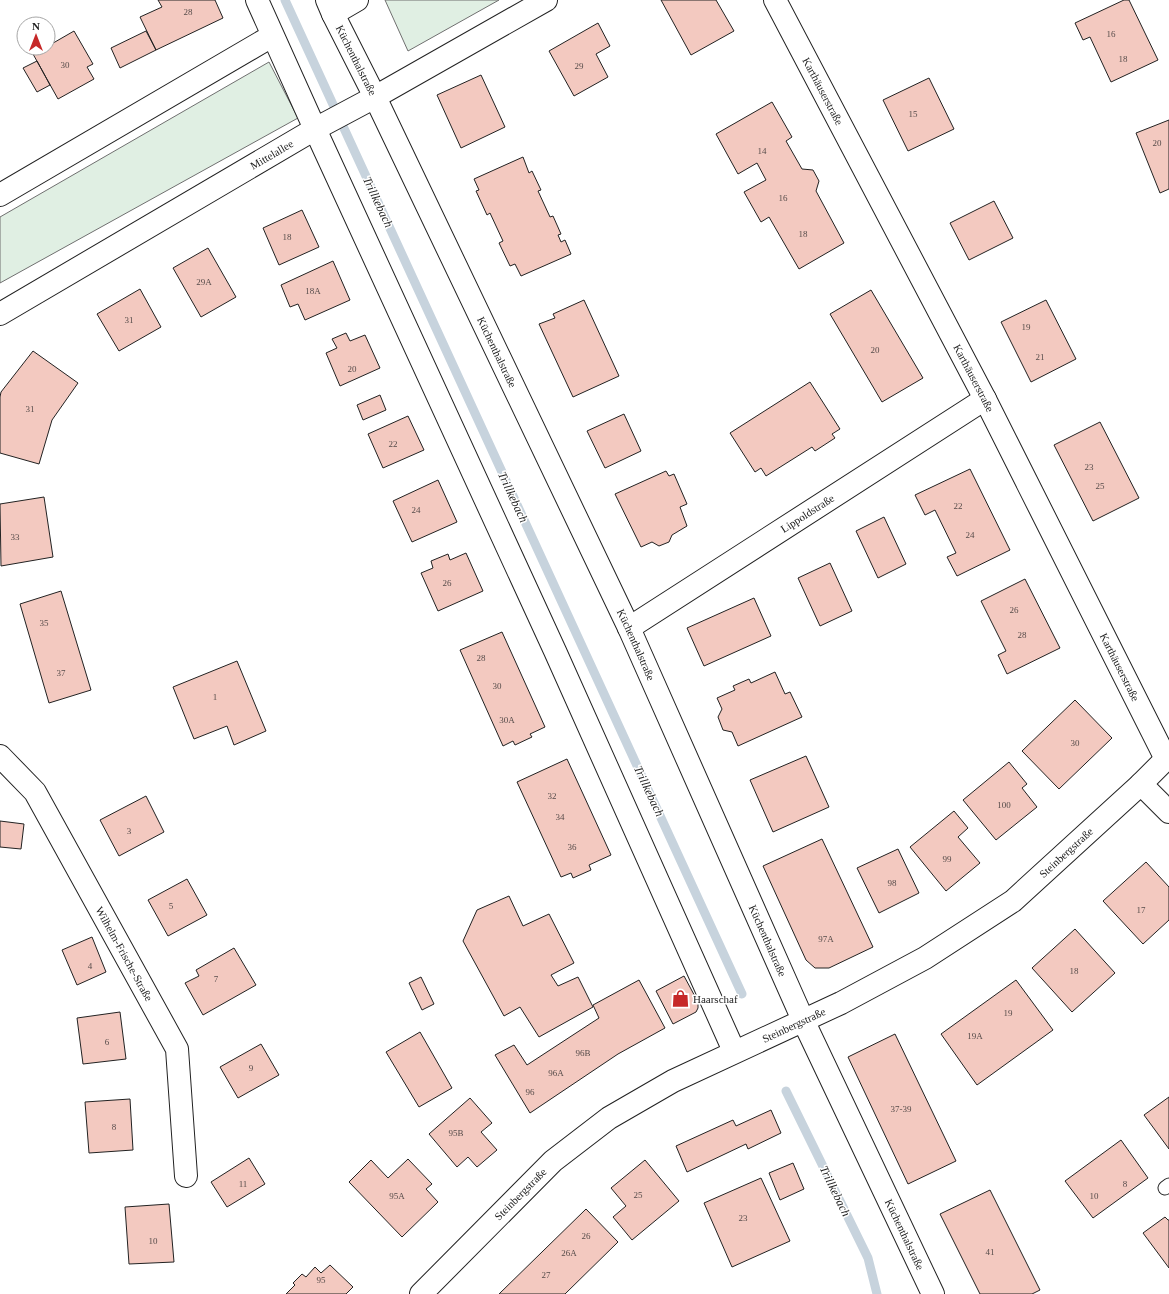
<svg xmlns="http://www.w3.org/2000/svg" width="1169" height="1294" viewBox="0 0 1169 1294" font-family="Georgia,serif">
	<style>
		.green { fill: #e0efe3; stroke: #6f6f6f }
		.lines { fill: none; stroke-linecap: round; stroke-linejoin: round }
		.stream { stroke: #c7d3dd; stroke-width: 9 }
		.building { fill: #f3c9c0; stroke: #222 }
		.service-casing { stroke: #222; stroke-width: 15 }
		.minor-casing { stroke: #222; stroke-width: 24 }
		.secondary-casing { stroke: #222; stroke-width: 24 }
		.service { stroke: #fff; stroke-width: 13 }
		.minor { stroke: #fff; stroke-width: 22 }
		.secondary { stroke: #fff; stroke-width: 22 }
		.labels { text-anchor: middle; stroke-width: 3; stroke-linejoin: round; paint-order: stroke }
		.number-label { font-size: 9px; fill: #564c4a }
		.street-label { font-size: 11px; fill: #222; stroke: #fff }
		.poi-label { font-size: 11px; fill: #222; stroke: #fff; text-anchor: start }
		.water-label { font-size: 12px; font-style: italic; fill: #222; stroke: #fff }
	</style>
	<rect width="100%" height="100%" fill="#fff"/>
	<path class="green" d="M385,0H499L408,51Z
		M269,62L298,118L0,283V217Z"/>
	<g class="lines">
		<path class="stream" d="M285,0L742,994
			M786,1091L868,1258L877,1294"/>
	</g>
	<path class="building" d="M158,0H215L223,18L156,50L140,17L162,7Z
		M661,0H716L734,31L691,55Z
		M1124,0H1129L1158,60L1111,82L1090,37L1083,40L1075,23Z
		M598,23L610,46L596,54L608,77L574,96L549,51Z
		M74,31L93,64L87,67L94,79L58,99L33,54L45,48H48V46Z
		M146,31L156,50L120,68L111,48Z
		M37,61L50,85L37,92L23,68Z
		M481,75L505,127L461,148L437,95Z
		M929,78L954,129L908,151L883,100Z
		M772,102L792,137L786,141L802,169L813,170L819,181L816,191L844,243L799,269L769,217L761,222L744,192L766,180L757,163L738,174L716,134Z
		M1169,120V189L1160,193L1136,133Z
		M523,157L529,173L532,171L541,190L538,191L550,217L553,216L561,234L558,235L561,242L565,240L571,254L521,276L515,264L510,266L499,243L503,241L490,213L487,215L476,191L479,190L474,179Z
		M994,201L1013,238L969,260L950,223Z
		M302,210L319,247L279,265L263,228Z
		M208,248L236,297L201,317L173,268Z
		M333,261L350,300L305,320L298,304L290,307L281,285Z
		M140,289L161,327L119,351L97,314Z
		M871,290L923,378L882,402L830,314Z
		M584,300L619,376L573,397L539,324L555,318L553,314Z
		M1046,300L1076,359L1031,382L1001,322Z
		M346,333L350,341L365,335L380,368L340,386L326,353L337,348L332,339Z
		M33,351L78,383L52,420L39,464L0,453V397L1,392Z
		M810,382L840,429L832,434L835,438L815,451L812,447L766,476L761,468L755,472L730,433Z
		M380,395L386,410L363,420L357,405Z
		M624,414L641,451L605,468L587,431Z
		M408,416L424,450L383,468L368,434Z
		M1100,422L1139,498L1093,521L1054,445Z
		M970,469L1010,550L957,576L947,557L956,553L935,510L925,515L915,495Z
		M666,471L669,476L674,474L687,504L680,507L687,526L672,535L669,542L659,546L652,542L641,547L615,494Z
		M438,480L457,522L412,542L393,501Z
		M44,497L53,557L1,566L0,504Z
		M884,517L906,564L878,578L856,531Z
		M466,553L483,591L438,611L421,573L433,568L431,561L448,554L450,560Z
		M830,563L852,611L820,626L798,578Z
		M1025,579L1060,648L1007,674L998,655L1006,651L981,601Z
		M61,591L91,690L49,703L20,604Z
		M754,598L771,636L704,666L687,628Z
		M502,632L545,727L530,734L532,737L515,745L513,741L503,746L460,650Z
		M237,661L266,731L234,745L227,726L194,739L173,687Z
		M775,672L785,694L790,692L802,717L738,746L732,732L723,730L718,717L722,709L717,698L735,690L733,686L749,679L751,683Z
		M1075,700L1112,738L1059,789L1022,751Z
		M806,756L829,807L773,832L750,780Z
		M567,759L611,855L589,865L591,870L573,878L571,873L561,877L517,782Z
		M1009,762L1027,784L1022,788L1037,807L996,840L963,800Z
		M146,796L164,832L119,856L100,820Z
		M954,811L968,828L958,837L980,863L946,891L910,847Z
		M0,821L24,824L21,849L0,847Z
		M822,839L873,947L829,968H815L806,960L763,866Z
		M898,849L919,893L879,913L857,868Z
		M1146,862L1169,887V920L1143,944L1103,901Z
		M187,879L207,915L168,936L148,900Z
		M509,896L523,926L549,914L574,963L551,975L558,986L578,977L593,1007L539,1037L520,1007L504,1016L463,941L477,910Z
		M1075,929L1115,973L1072,1012L1032,968Z
		M92,937L106,972L77,985L62,950Z
		M234,948L256,985L203,1015L185,983L199,976L196,970Z
		M684,976L698,1002V1008L696,1012L673,1024L656,991Z
		M421,977L434,1004L422,1010L409,983Z
		M639,980L665,1028L618,1054L530,1113L495,1055L514,1045L527,1065L599,1018L593,1005Z
		M1016,980L1053,1030L977,1085L941,1034Z
		M120,1012L126,1059L83,1064L77,1018Z
		M420,1032L452,1088L419,1107L386,1052Z
		M895,1034L956,1161L908,1184L848,1057Z
		M261,1044L279,1075L238,1098L220,1067Z
		M1169,1097V1149L1144,1115Z
		M470,1098L492,1123L481,1132L497,1150L477,1167L468,1157L457,1167L429,1134Z
		M130,1099L133,1150L89,1153L85,1102Z
		M771,1110L781,1133L748,1149L746,1144L687,1172L676,1146L733,1120L736,1126Z
		M1121,1140L1148,1178L1093,1218L1065,1181Z
		M249,1158L265,1184L227,1207L211,1182Z
		M408,1159L432,1184L426,1189L438,1202L402,1237L349,1182L371,1160L388,1178Z
		M645,1160L679,1201L632,1240L613,1217L626,1206L611,1188Z
		M793,1163L804,1189L780,1200L769,1173Z
		M761,1178L790,1241L732,1267L704,1203Z
		M990,1190L1040,1290L1032,1294H980L940,1214Z
		M169,1204L174,1262L129,1264L125,1207Z
		M586,1209L618,1242L565,1294H499Z
		M1165,1217L1168,1220H1169V1268L1143,1233Z
		M330,1265L353,1287L346,1294H286L295,1285L293,1283L302,1274L306,1277L315,1267L321,1273Z"/>
	<g class="lines">
		<defs>
			<path id="service" d="M1165,1188L1169,1185"/>
			<g id="minor">
				<path d="M257,0L315,129L555,651L734,1051"/>
				<path id="s1" d="M327,0L333,14L375,97L629,628L803,1020L933,1294"/>
				<path id="s2" d="M775,0L985,399L1166,759"/>
				<path d="M333,14L357,0"/>
				<path d="M0,195L272,36"/>
				<path id="s3" d="M0,314L315,129L375,97L546,0"/>
				<path id="s4" d="M629,628L985,399"/>
				<path id="s5" d="M0,756L35,792L177,1049L186,1176"/>
				<path d="M1141,784L1169,812"/>
			</g>
			<g id="secondary">
				<path id="s6" d="M421,1294L553,1161L609,1118L673,1081L841,1003L925,958L1013,901L1141,784L1169,756"/>
			</g>
		</defs>
		<use href="#service" class="service-casing"/>
		<use href="#minor" class="minor-casing"/>
		<use href="#secondary" class="secondary-casing"/>
		<use href="#service" class="service"/>
		<use href="#minor" class="minor"/>
		<use href="#secondary" class="secondary"/>
	</g>
	<defs>
		<symbol id="shop-bare" viewBox="-9 -9 18 18"><path d="M-5-2.5h2.3a2.7 3.5 0 0 1 5.4 0H5L5.5 6h-11ZM-1.5-2.5h3a1.5 2.3 0 0 0-3 0Z" fill="#c62828" stroke="#fff" stroke-width="2.5" paint-order="stroke"/></symbol>
	</defs>
	<g fill-rule="evenodd">
		<use href="#shop-bare" x="668" y="986" width="25" height="25"/>
	</g>
	<g class="labels">
		<g class="number-label">
			<text x="188" y="15">28</text>
			<text x="1111" y="37">16</text>
			<text x="1123" y="62">18</text>
			<text x="65" y="68">30</text>
			<text x="579" y="69">29</text>
			<text x="913" y="117">15</text>
			<text x="1157" y="146">20</text>
			<text x="762" y="154">14</text>
			<text x="783" y="201">16</text>
			<text x="803" y="237">18</text>
			<text x="287" y="240">18</text>
			<text x="204" y="285">29A</text>
			<text x="313" y="294">18A</text>
			<text x="129" y="323">31</text>
			<text x="1026" y="330">19</text>
			<text x="875" y="353">20</text>
			<text x="1040" y="360">21</text>
			<text x="352" y="372">20</text>
			<text x="30" y="412">31</text>
			<text x="393" y="447">22</text>
			<text x="1089" y="470">23</text>
			<text x="1100" y="489">25</text>
			<text x="958" y="509">22</text>
			<text x="416" y="513">24</text>
			<text x="970" y="538">24</text>
			<text x="15" y="540">33</text>
			<text x="447" y="586">26</text>
			<text x="1014" y="613">26</text>
			<text x="44" y="626">35</text>
			<text x="1022" y="638">28</text>
			<text x="481" y="661">28</text>
			<text x="61" y="676">37</text>
			<text x="497" y="689">30</text>
			<text x="215" y="700">1</text>
			<text x="507" y="723">30A</text>
			<text x="1075" y="746">30</text>
			<text x="552" y="799">32</text>
			<text x="1004" y="808">100</text>
			<text x="560" y="820">34</text>
			<text x="129" y="834">3</text>
			<text x="572" y="850">36</text>
			<text x="947" y="862">99</text>
			<text x="892" y="886">98</text>
			<text x="171" y="909">5</text>
			<text x="1141" y="913">17</text>
			<text x="826" y="942">97A</text>
			<text x="90" y="969">4</text>
			<text x="1074" y="974">18</text>
			<text x="216" y="982">7</text>
			<text x="1008" y="1016">19</text>
			<text x="975" y="1039">19A</text>
			<text x="107" y="1045">6</text>
			<text x="583" y="1056">96B</text>
			<text x="251" y="1071">9</text>
			<text x="556" y="1076">96A</text>
			<text x="530" y="1095">96</text>
			<text x="901" y="1112">37-39</text>
			<text x="114" y="1130">8</text>
			<text x="456" y="1136">95B</text>
			<text x="243" y="1187">11</text>
			<text x="1125" y="1187">8</text>
			<text x="638" y="1198">25</text>
			<text x="397" y="1199">95A</text>
			<text x="1094" y="1199">10</text>
			<text x="743" y="1221">23</text>
			<text x="586" y="1239">26</text>
			<text x="153" y="1244">10</text>
			<text x="990" y="1255">41</text>
			<text x="569" y="1256">26A</text>
			<text x="546" y="1278">27</text>
			<text x="321" y="1283">95</text>
		</g>
		<g class="street-label">
			<text dy="4" stroke="none"><textPath href="#s1" startOffset="67">Küchenthalstraße</textPath></text>
			<text dy="4" stroke="none"><textPath href="#s2" startOffset="103">Karthäuserstraße</textPath></text>
			<text dy="4" stroke="none"><textPath href="#s3" startOffset="315">Mittelallee</textPath></text>
			<text dy="4" stroke="none"><textPath href="#s1" startOffset="391">Küchenthalstraße</textPath></text>
			<text dy="4" stroke="none"><textPath href="#s2" startOffset="427">Karthäuserstraße</textPath></text>
			<text dy="4" stroke="none"><textPath href="#s4" startOffset="212">Lippoldstraße</textPath></text>
			<text dy="4" stroke="none"><textPath href="#s1" startOffset="715">Küchenthalstraße</textPath></text>
			<text dy="4" stroke="none"><textPath href="#s2" startOffset="751">Karthäuserstraße</textPath></text>
			<text dy="4" stroke="none"><textPath href="#s6" startOffset="789">Steinbergstraße</textPath></text>
			<text dy="4" stroke="none"><textPath href="#s1" startOffset="1039">Küchenthalstraße</textPath></text>
			<text dy="4" stroke="none"><textPath href="#s5" startOffset="235">Wilhelm-Frische-Straße</textPath></text>
			<text dy="4" stroke="none"><textPath href="#s6" startOffset="465">Steinbergstraße</textPath></text>
			<text dy="4" stroke="none"><textPath href="#s6" startOffset="141">Steinbergstraße</textPath></text>
			<text dy="4" stroke="none"><textPath href="#s1" startOffset="1363">Küchenthalstraße</textPath></text>
		</g>
		<g class="poi-label">
			<text x="693" y="1003">Haarschaf</text>
		</g>
		<g class="water-label">
			<text transform="translate(378 202) rotate(65)" y="4">Trillkebach</text>
			<text transform="translate(513 497) rotate(65)" y="4">Trillkebach</text>
			<text transform="translate(649 791) rotate(65)" y="4">Trillkebach</text>
			<text transform="translate(835 1191) rotate(64)" y="4">Trillkebach</text>
		</g>
	</g>
	<g transform="translate(36 36)"><circle r="19" fill="#ffffff" stroke="#a7a7a7"/>
	<path d="M0-3L7 15L0 10L-7 15Z" fill="#c62828"/>
	<text y="-6" font-size="11" font-weight="bold" text-anchor="middle" fill="#222222">N</text>
	</g>
</svg>
